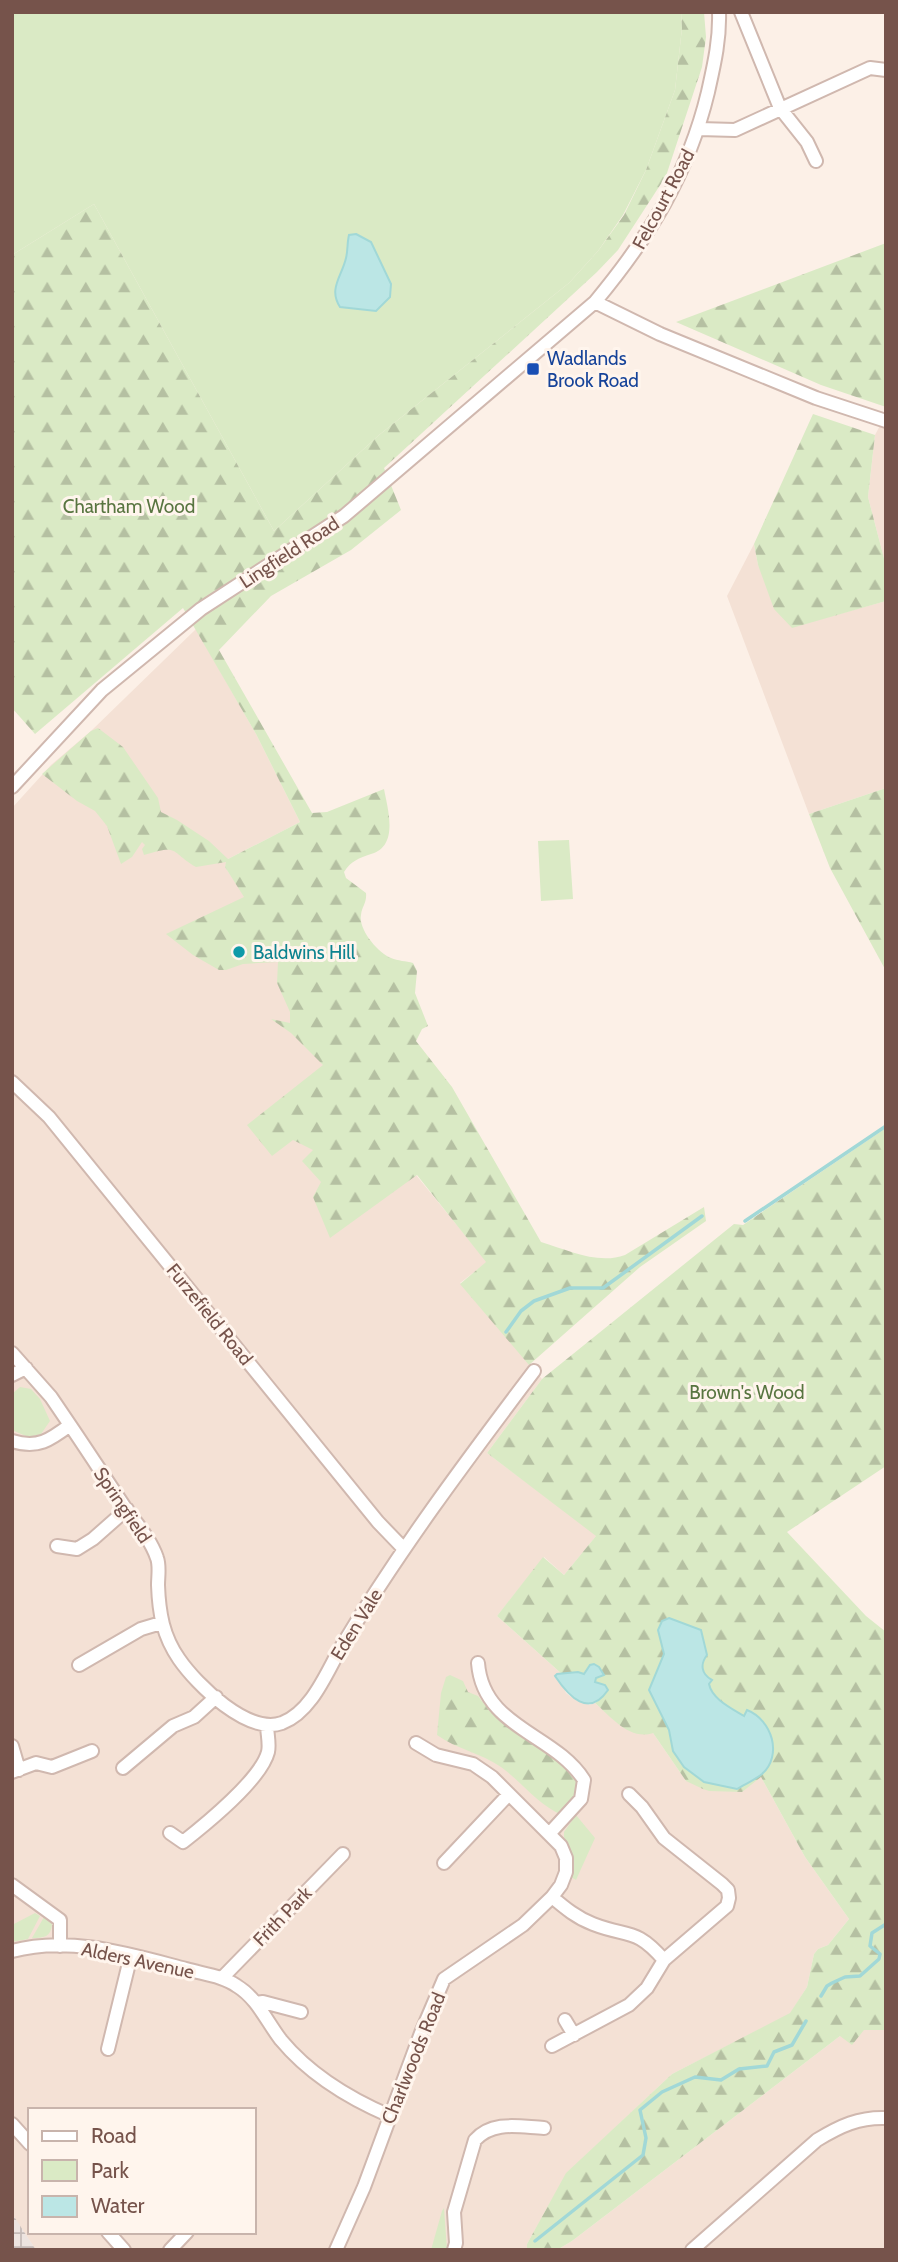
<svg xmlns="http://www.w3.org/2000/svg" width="898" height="2262" viewBox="0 0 898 2262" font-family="Cabin,sans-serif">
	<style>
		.residential { fill: #f4e1d5; fill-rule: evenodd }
		.industrial { fill: url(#industrial-grid) }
		.green { fill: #daeac5 }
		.forest { fill: url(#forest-firs) }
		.water { fill: #bbe6e5; stroke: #a1d8d7; stroke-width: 2 }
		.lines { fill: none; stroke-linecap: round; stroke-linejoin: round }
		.stream { stroke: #a1d8d7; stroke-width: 3.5 }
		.minor-casing { stroke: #d0b8af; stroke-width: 16 }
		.minor { stroke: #fff; stroke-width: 12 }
		.transit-dot { fill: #1a4fb4; stroke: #fff5ed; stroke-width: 2.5 }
		.culture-dot { fill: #0f9aa8; stroke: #fff5ed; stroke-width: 2.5 }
		.labels { text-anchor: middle; stroke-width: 6; stroke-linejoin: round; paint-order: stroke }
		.street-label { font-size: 19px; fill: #76534b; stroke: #fff5ed }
		.transit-label { font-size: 19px; fill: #164399; stroke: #fff5ed; text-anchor: start }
		.park-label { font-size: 19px; fill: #587540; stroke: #fff5ed }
		.culture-label { font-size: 19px; fill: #0d838f; stroke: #fff5ed; text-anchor: start }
	</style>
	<defs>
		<pattern id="industrial-grid" width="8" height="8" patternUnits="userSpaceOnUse" patternTransform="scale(1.75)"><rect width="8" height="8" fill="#ede4e0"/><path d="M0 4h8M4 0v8" fill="none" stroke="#c5bbb8"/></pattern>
		<pattern id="forest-firs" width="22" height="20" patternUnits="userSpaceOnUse" patternTransform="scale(1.75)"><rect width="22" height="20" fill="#daeac5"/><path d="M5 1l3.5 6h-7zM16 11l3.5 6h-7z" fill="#b5c0a2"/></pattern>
	</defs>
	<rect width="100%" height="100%" fill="#fcf0e7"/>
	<path class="residential" d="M886,414V566L868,497L875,435Z
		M754,544L758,565L792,627L886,601V788L809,814L727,596Z
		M196,629L256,734L300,822L228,859L225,867L245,897L277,931L387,1195L416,1175L487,1262L460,1283L542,1379L487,1453L597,1535L564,1575L544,1557L497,1616L563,1675L558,1674L566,1693L570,1696L589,1705L595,1703L620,1725L653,1733L686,1781L761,1777L805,1857L849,1919L828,1945L818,1949L814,1954L807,1987L790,2014L672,2074L567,2173L527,2244V2250H36L12,2215V808L51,765L91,731ZM30,2110H254V2232H30Z
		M864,2030H886V2250H557L572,2241L840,2036Z"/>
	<path class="industrial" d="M12,2215H13L36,2250H12Z"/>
	<path class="green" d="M12,12H681L682,28L675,90L646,170L623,215L598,251L569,283L379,435L274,531L94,204L12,255Z
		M569,840L573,899L541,901L538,841Z
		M20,1387L31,1389L40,1399L50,1421L41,1434L28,1437L12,1430V1394Z
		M576,1815L595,1838L576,1880L571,1877L573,1857L564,1837V1832Z
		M35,1913L40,1916L28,1939L12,1942V1925Z
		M44,1917L52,1924C51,1937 44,1938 32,1938Z
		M444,2208L447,2250H431L442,2211Z"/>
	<path class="forest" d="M681,12H704L706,37L702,67L666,176L618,250L597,272L384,468L401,510L351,550L271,596L219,650L312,813L327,812L384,789C388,810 399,846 371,854C359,858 351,861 344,872L346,878L366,893C367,903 362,906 361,915C358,929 378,953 391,958C398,961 406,961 413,963L417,971L415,993L428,1026L422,1029L416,1041L452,1087L541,1242C568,1250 598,1265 625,1255L704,1207L706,1221L640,1267L529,1365L460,1284L486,1262L417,1175L330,1238L313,1197L321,1182L302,1161L313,1150L293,1140L272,1156L247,1125L323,1065L291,1033L271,1019L290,1023V1012L277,983L278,962L243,964L226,970H219L193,955L166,934L244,897L225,867L226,862L196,867C169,851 180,844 144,855L142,849L145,845L142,842L132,857L121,864L107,826L95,811L77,801L42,774L91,731L98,728L123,747L158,798L161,812L177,820L209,841L228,859L300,822L256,734L183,608L35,734L12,708V255L94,204L274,531L379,435L569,283L598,251L624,215L646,170L675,90L682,28Z
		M886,243V407L821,385L676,322Z
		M813,414L875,435L868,497L886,566V601L792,628L774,609L758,565L754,544Z
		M886,788V971L830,868L809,814Z
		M886,1128V1466L787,1532L866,1616L886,1632V2030H864L852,2045L840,2036L572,2241L557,2250H527V2244L566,2173L672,2074L790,2013L807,1987L814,1954L818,1949L828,1945L849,1919L805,1857L761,1777L742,1792L709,1791L703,1789L686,1781L653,1733C630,1741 611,1717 595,1703L604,1696L595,1683L596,1678L578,1672L563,1675L497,1616L543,1557L564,1575L596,1536L487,1453L542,1379L734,1224L743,1225Z
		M450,1675L463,1681L468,1692L478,1696L488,1709L510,1727L576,1771L580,1790L562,1815C538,1805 522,1782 501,1767C481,1753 456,1749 437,1735L441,1693L446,1677Z"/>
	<path class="water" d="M356,234L371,242L391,284L390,297L376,311L340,307C328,289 342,276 346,258C348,250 347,243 349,235Z
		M669,1618L701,1630L707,1655C700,1664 701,1674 712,1680L709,1684C712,1699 731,1708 744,1716L747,1710C772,1720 783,1755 762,1774C755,1780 745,1784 737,1789L704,1782L684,1767L673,1751L669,1730L649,1690L664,1654L658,1630L662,1621Z
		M594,1664L599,1667L604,1675L596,1678L595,1682L605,1685L608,1690C589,1718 569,1697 555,1676L557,1674L578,1672L584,1674L590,1665Z"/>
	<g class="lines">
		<path class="stream" d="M745,1221L886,1126
			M506,1332L521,1311L534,1301L570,1288H603L702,1216
			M821,1996L827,1986L832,1983L845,1977L860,1976L879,1959L880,1954L870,1946L872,1933L886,1924
			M535,2241L643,2155L646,2138L640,2110L662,2092L695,2077L721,2080L739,2069L767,2066L774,2052L792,2045L806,2021"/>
		<defs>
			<path id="minor" d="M741,12L780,108L807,142L816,161
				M699,129L735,130L870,68L886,70
				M595,302L660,334L816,398L886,421
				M12,787L102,690L201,609L344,516L595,302C649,237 688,175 708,92C714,65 720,40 719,12
				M12,1082L49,1117L378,1522L404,1549
				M12,1353L51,1397L70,1425C50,1440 38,1449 12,1441
				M12,1375L26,1368
				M70,1425C89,1453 107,1481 126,1509C137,1524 151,1540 157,1558C160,1566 158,1576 158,1585C159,1613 163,1636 179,1659C197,1685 248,1735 282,1723C311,1712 326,1674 340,1649C398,1552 466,1461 534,1371
				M57,1546L77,1549L93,1539L127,1509
				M478,1663C483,1728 554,1733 584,1780L581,1799L549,1834
				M79,1665L141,1629L161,1623
				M12,1746L19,1770
				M123,1768L173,1726L194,1717L216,1697
				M12,1772L36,1763L52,1767L92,1751
				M170,1833L183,1842C206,1824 261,1779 268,1752C270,1744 267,1733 267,1725
				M444,1863L509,1794
				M12,1885L60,1920V1946
				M552,1897C565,1908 577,1918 593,1924C629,1938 635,1927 664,1960
				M12,1951C69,1935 132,1955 186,1969C203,1974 223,1976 237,1986C257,1998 267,2022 281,2040C310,2075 348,2098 390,2116
				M222,1978L343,1854
				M256,2003L263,2002L301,2012
				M565,2020L574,2035
				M552,2046L629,2005L647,1988L664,1960L727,1906L729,1898L728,1890L722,1884L664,1838L642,1807L629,1794
				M108,2049L131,1955
				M12,2124L30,2144
				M108,2232L124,2250
				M170,2250L187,2232
				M336,2250L364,2187L421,2033L444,1979L523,1925L552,1897L561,1885L566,1872V1858L561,1846L492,1777L473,1764L436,1755L416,1743
				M454,2250L456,2243L454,2212L475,2140C493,2120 520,2127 544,2128
				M692,2250L817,2140C840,2126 859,2117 886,2118"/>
		</defs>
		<use href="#minor" class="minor-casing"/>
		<use href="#minor" class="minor"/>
	</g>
	<rect class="transit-dot" x="526" y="362" width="14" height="14" rx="3.5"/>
	<circle class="culture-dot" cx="239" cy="952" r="7"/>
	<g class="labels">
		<g class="street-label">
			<text transform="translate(663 199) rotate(-62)" y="7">Felcourt Road</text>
			<text transform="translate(289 552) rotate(-33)" y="7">Lingfield Road</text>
			<text transform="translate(210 1314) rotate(51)" y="7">Furzefield Road</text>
			<text transform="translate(123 1505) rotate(56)" y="7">Springfield</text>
			<text transform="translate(356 1624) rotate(-58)" y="7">Eden Vale</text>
			<text transform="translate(282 1916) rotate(-46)" y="7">Frith Park</text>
			<text transform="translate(138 1960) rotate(12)" y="7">Alders Avenue</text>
			<text transform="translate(413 2058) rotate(-68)" y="7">Charlwoods Road</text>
		</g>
		<g class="transit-label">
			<text x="547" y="365">Wadlands<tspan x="547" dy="22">Brook Road</tspan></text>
		</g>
		<g class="park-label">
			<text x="129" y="513">Chartham Wood</text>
			<text x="747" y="1399">Brown's Wood</text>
		</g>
		<g class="culture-label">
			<text x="253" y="959">Baldwins Hill</text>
		</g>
	</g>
	<rect width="898" height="2262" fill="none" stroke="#76534b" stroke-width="28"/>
	<rect x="28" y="2108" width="228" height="126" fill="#fff5ed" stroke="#c8b4ac" stroke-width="2"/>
	<rect x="42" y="2131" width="35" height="10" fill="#ffffff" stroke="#c8b4ac" stroke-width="2"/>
	<text x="91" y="2143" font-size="21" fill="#76534b">Road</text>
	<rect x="42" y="2160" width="35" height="21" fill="#daeac5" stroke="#c8b4ac" stroke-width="2"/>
	<text x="91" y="2178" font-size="21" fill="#76534b">Park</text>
	<rect x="42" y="2196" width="35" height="21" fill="#bbe6e5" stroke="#c8b4ac" stroke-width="2"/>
	<text x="91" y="2213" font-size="21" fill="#76534b">Water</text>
</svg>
